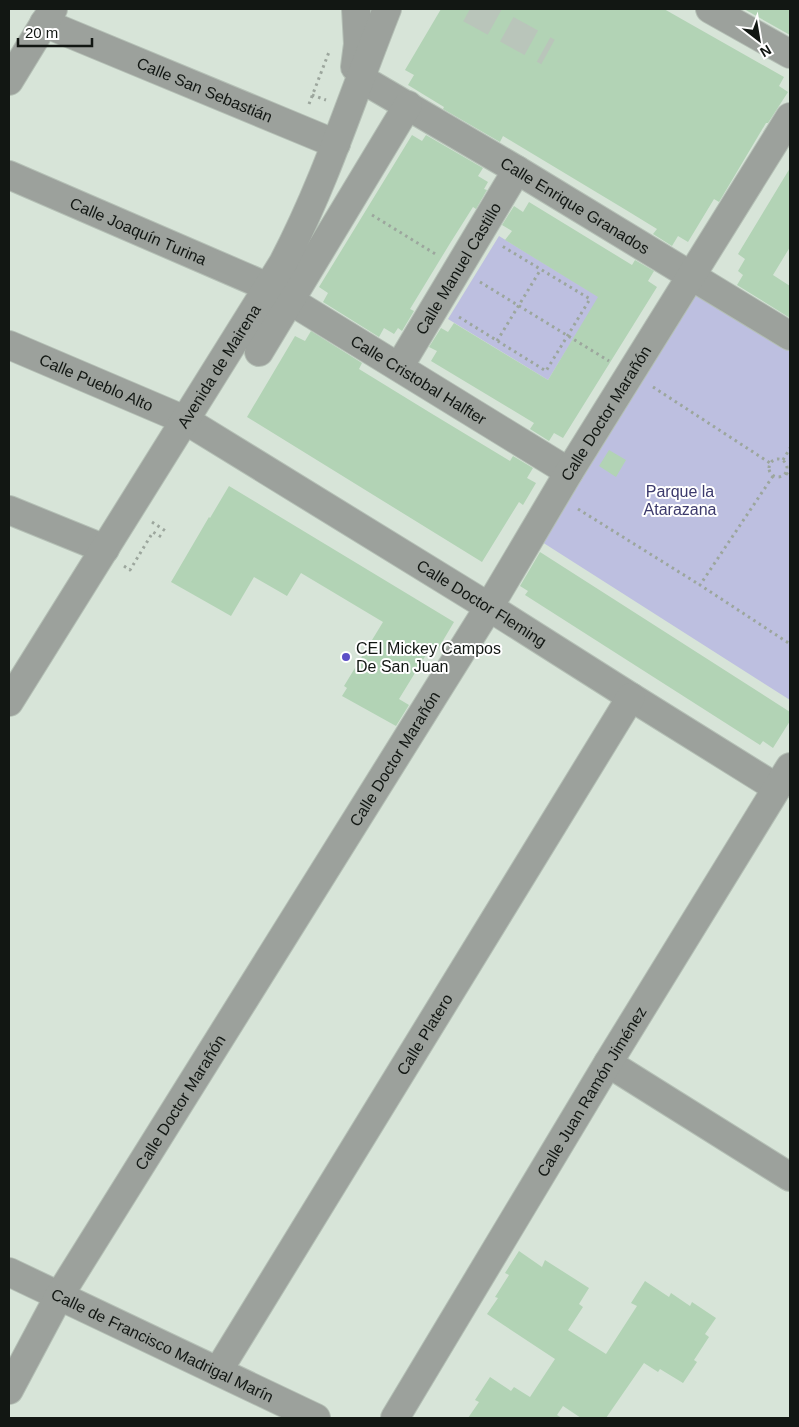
<svg xmlns="http://www.w3.org/2000/svg" width="799" height="1427" viewBox="0 0 799 1427" font-family="Arial,sans-serif">
	<style>
		.green { fill: #bdbfe0 }
		.building { fill: #b2d3b5 }
		.lines { fill: none; stroke-linecap: round; stroke-linejoin: round }
		.minor-tunnel { stroke: #b9c5ba; stroke-width: 28; stroke-dasharray: 28 14; stroke-linecap: butt }
		.minor-casing { stroke: #b4bfb5; stroke-width: 30 }
		.path { stroke: #9ca69d; stroke-width: 3; stroke-dasharray: 2.5 4; stroke-linecap: butt }
		.minor { stroke: #9ca19c; stroke-width: 28 }
		.poi-dot { fill: #5b4ec6; stroke: #fff; stroke-width: 2 }
		.labels { text-anchor: middle; stroke-width: 4; stroke-linejoin: round; paint-order: stroke }
		.street-label { font-size: 16px; fill: #121713; stroke: #fff }
		.park-label { font-size: 16px; fill: #3c3a6c; stroke: #fff }
		.poi-label { font-size: 16px; fill: #121713; stroke: #fff; text-anchor: start }
	</style>
	<rect width="100%" height="100%" fill="#d7e4d8"/>
	<path class="green" d="M499,236L599,297L548,380L448,319Z
		M691,276L790,336V700L531,535Z"/>
	<path class="building" d="M441,9H664L784,77L779,86L788,92L768,123H766L719,202L714,199L688,242L678,236L672,246L653,234L657,229L626,210L503,136L500,142L443,109L444,107L408,85L414,75L405,70Z
		M744,9H790V35Z
		M412,135L422,141L426,135L483,168L478,176L488,182L484,189L487,190L476,209L473,207L449,245L410,309L414,311L402,331L398,328L394,334L384,328L379,337L323,302L328,293L319,287Z
		M790,168V247L773,275L790,286V318L737,285L743,275L738,271L745,259L738,254Z
		M529,202L632,265L635,260L654,271L648,281L657,287L563,438L554,433L549,441L530,429L534,423L431,361L437,351L429,347L441,328L448,332L454,323L548,380L598,297L505,240L512,231L502,225L514,206L523,212Z
		M311,331L362,363L359,369L429,412L510,461L513,456L533,468L527,478L536,483L523,505L519,502L482,562L247,417L295,336L305,341Z
		M609,450L626,460L616,477L599,466Z
		M229,486L454,622L435,654L429,650L399,699L409,705L396,726L342,696L347,688L344,686L383,622L301,573L287,596L254,577L231,616L171,582L209,517L210,518Z
		M540,552L790,712V721L773,748L763,741L760,745L525,595L528,591L520,586Z
		M519,1251L542,1267L545,1260L589,1288L579,1304L583,1307L568,1330L606,1354L637,1306L631,1303L645,1281L669,1297L671,1293L690,1306L692,1302L716,1318L705,1334L709,1337L694,1360L697,1362L683,1383L660,1369L658,1372L644,1363L606,1418H581L563,1406L557,1415L562,1418H468L479,1402L475,1400L490,1377L511,1391L514,1387L530,1397L555,1359L487,1314L498,1298L495,1297L509,1275L505,1273Z"/>
	<g class="lines">
		<path class="minor-tunnel" d="M470,9L548,52"/>
		<defs>
			<g id="minor">
				<path d="M710,9L790,54"/>
				<path id="s1" d="M44,23L336,144"/>
				<path d="M355,67L358,44L356,9"/>
				<path id="s2" d="M360,78L517,170L790,336"/>
				<path d="M9,81L53,9"/>
				<path id="s3" d="M9,175L268,287L569,472"/>
				<path id="s4" d="M9,345L185,420L489,607L631,697L777,788"/>
				<path d="M259,352L408,105"/>
				<path id="s5" d="M399,367L517,170"/>
				<path d="M9,510L105,549"/>
				<path id="s6" d="M9,702L283,263C326,181 353,94 387,9"/>
				<path d="M608,1063L790,1177"/>
				<path id="s7" d="M9,1272L316,1418"/>
				<path id="s8" d="M218,1371L631,697"/>
				<path id="s9" d="M9,1390L59,1296L489,607L569,472L790,117"/>
				<path id="s10" d="M395,1418L608,1063L790,767"/>
			</g>
		</defs>
		<use href="#minor" class="minor-casing"/>
		<path class="path" d="M312,95L326,100
			M309,104L329,52
			M372,215L437,255
			M480,282L609,361
			M459,317L546,371L590,299L502,246
			M497,341L541,269
			M653,387L770,463
			M769 468a9 9 0 1 1 18 0a9 9 0 1 1-18 0Z
			M783,460L790,448
			M786,473L790,476
			M773,476L700,585L790,644
			M578,509L700,585
			M152,522L167,532
			M124,566L130,570L153,532L163,538"/>
		<use href="#minor" class="minor"/>
	</g>
	<circle class="poi-dot" cx="346" cy="657" r="5"/>
	<g class="labels">
		<g class="street-label">
			<text dy="6" stroke="none"><textPath href="#s1" startOffset="174">Calle San Sebastián</textPath></text>
			<text dy="6" stroke="none"><textPath href="#s2" startOffset="250">Calle Enrique Granados</textPath></text>
			<text dy="6" stroke="none"><textPath href="#s3" startOffset="141">Calle Joaquín Turina</textPath></text>
			<text dy="6" stroke="none"><textPath href="#s5" startOffset="115">Calle Manuel Castillo</textPath></text>
			<text dy="6" stroke="none"><textPath href="#s6" startOffset="396">Avenida de Mairena</textPath></text>
			<text dy="6" stroke="none"><textPath href="#s3" startOffset="459">Calle Cristobal Halfter</textPath></text>
			<text dy="6" stroke="none"><textPath href="#s4" startOffset="95">Calle Pueblo Alto</textPath></text>
			<text dy="6" stroke="none"><textPath href="#s9" startOffset="1145">Calle Doctor Marañón</textPath></text>
			<text dy="6" stroke="none"><textPath href="#s4" startOffset="540">Calle Doctor Fleming</textPath></text>
			<text dy="6" stroke="none"><textPath href="#s9" startOffset="740">Calle Doctor Marañón</textPath></text>
			<text dy="6" stroke="none"><textPath href="#s8" startOffset="395">Calle Platero</textPath></text>
			<text dy="6" stroke="none"><textPath href="#s10" startOffset="381">Calle Juan Ramón Jiménez</textPath></text>
			<text dy="6" stroke="none"><textPath href="#s9" startOffset="335">Calle Doctor Marañón</textPath></text>
			<text dy="6" stroke="none"><textPath href="#s7" startOffset="170">Calle de Francisco Madrigal Marín</textPath></text>
		</g>
		<g class="park-label">
			<text x="680" y="497">Parque la<tspan x="680" dy="18">Atarazana</tspan></text>
		</g>
		<g class="poi-label">
			<text x="356" y="654">CEI Mickey Campos<tspan x="356" dy="18">De San Juan</tspan></text>
		</g>
	</g>
	<rect width="799" height="1427" fill="none" stroke="#121713" stroke-width="20"/>
	<g transform="translate(759 40) rotate(149)" stroke="#ffffff" stroke-width="4" paint-order="stroke">
	<path d="M0-4L9 19L0 12L-9 19Z" fill="#121713"/>
	<text y="-8" font-size="14" font-weight="bold" text-anchor="middle" fill="#121713">N</text>
	</g>
	<path d="M18 38v8h74v-8" fill="none" stroke="#121713" stroke-width="2.5"/>
	<text x="25" y="38" font-size="15" fill="#121713" stroke="#ffffff" stroke-width="4" paint-order="stroke">20 m</text>
</svg>
